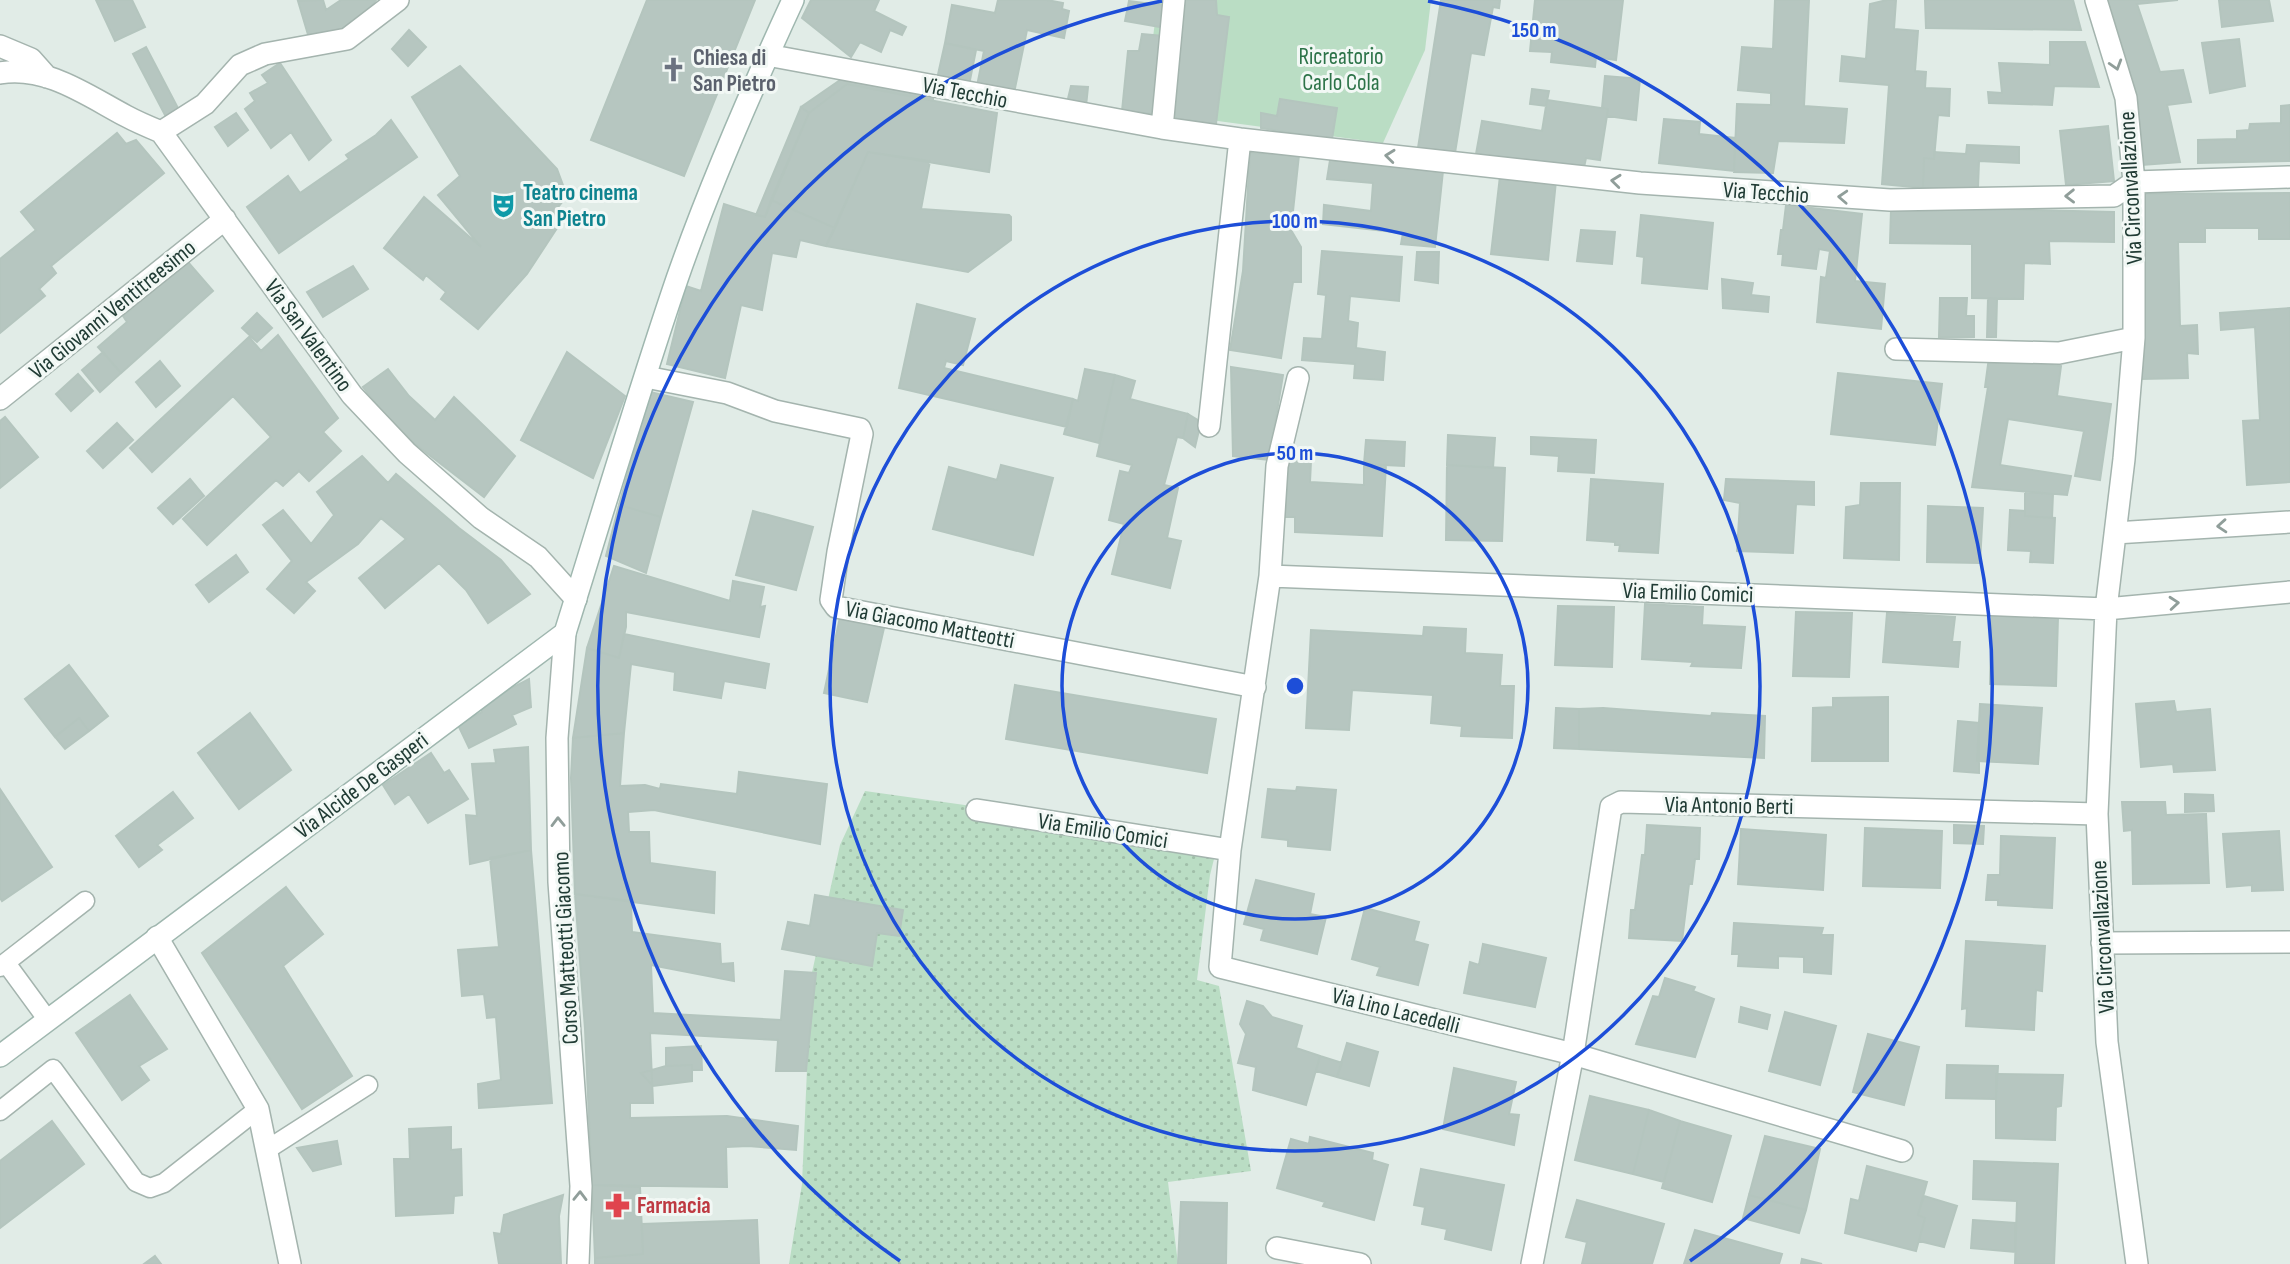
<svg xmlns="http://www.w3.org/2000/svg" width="2290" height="1264" viewBox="0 0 2290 1264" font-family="'Sofia Sans Condensed',sans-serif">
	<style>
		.grass { fill: url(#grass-dots) }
		.garden { fill: #baddc4 }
		.building { fill: #b6c6c0; stroke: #b4c5be; stroke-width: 2 }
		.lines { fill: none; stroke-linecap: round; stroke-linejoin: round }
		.lane-casing { stroke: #a4b4ae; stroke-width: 21 }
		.street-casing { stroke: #a4b4ae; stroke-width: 24 }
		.secondary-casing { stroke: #9fb7af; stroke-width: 24 }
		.lane { stroke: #fff; stroke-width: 18 }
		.street { stroke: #fff; stroke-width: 21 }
		.secondary { stroke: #fff; stroke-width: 21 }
		.oneway { stroke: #909e9a }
		.ring { fill: none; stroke: #1d4ed8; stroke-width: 3.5 }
		.labels { text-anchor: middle; stroke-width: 6; stroke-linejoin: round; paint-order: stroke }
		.park-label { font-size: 23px; fill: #2c7348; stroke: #f2f8f5 }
		.worship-label { font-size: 23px; font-weight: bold; fill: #5b616d; stroke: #f2f8f5; text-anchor: start }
		.street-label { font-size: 23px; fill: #213c35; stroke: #f2f8f5 }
		.culture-label { font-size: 23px; font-weight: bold; fill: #0d838f; stroke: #f2f8f5; text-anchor: start }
		.health-label { font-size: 23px; font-weight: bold; fill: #be3a42; stroke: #f2f8f5; text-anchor: start }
		.centre { fill: #1d4ed8; stroke: #f2f8f5; stroke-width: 3.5 }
		.ring-label { font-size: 21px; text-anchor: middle; font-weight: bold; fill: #1d4ed8; stroke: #f2f8f5; stroke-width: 6; stroke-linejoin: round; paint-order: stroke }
	</style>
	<defs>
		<pattern id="grass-dots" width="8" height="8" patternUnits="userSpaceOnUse" patternTransform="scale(1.75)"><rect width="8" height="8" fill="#baddc4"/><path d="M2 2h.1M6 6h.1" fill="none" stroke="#a0bfa9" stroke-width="1.8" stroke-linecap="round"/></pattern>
	</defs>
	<rect width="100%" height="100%" fill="#e1ece7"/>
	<path class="grass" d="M865,791L1093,823L1216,851L1210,875L1197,980L1219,986L1251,1171L1168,1182L1178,1264H789L802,1184L811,977L840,845Z"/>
	<path class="garden" d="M1158,0H1431L1425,50L1383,143L1143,111Z"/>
	<path class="building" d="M96,0H132L145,27L115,41Z
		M323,0L326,10L341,0H376L364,15L340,35L309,38L298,1Z
		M647,0H755L684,176L591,140Z
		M811,0H879L874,11L906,27L902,35L890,30L881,52L860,42L851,57L802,18Z
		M998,0H1047L1063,3L1062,9L1069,11L1064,38L1027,30L1014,93L977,86L984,51L945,43L952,5L995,13Z
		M1184,0H1216L1217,15L1229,17L1216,124L1170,118Z
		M1441,0H1500L1499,8L1493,7L1484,55L1471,53L1455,153L1418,148Z
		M1535,0H1623L1616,60L1596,57L1595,67L1551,62L1552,52L1530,51Z
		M1775,0H1809L1804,106L1847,109L1844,143L1778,141L1773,173L1734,172L1737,104L1771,105V93L1738,90L1742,47L1773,49Z
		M1887,0H1896L1894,29L1918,31L1915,71L1926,72L1925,88L1950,89L1949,116L1938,115L1934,159L1924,158L1923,188L1882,184L1889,85L1840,81L1842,56L1866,59L1870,4Z
		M1925,0H2073L2081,30L1926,28Z
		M2102,0H2178L2137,4L2160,72L2183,70L2191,102L2167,105L2180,162L2142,165Z
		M2269,0L2273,21L2222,27L2219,0Z
		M1129,1L1168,6L1166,28L1125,21Z
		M409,30L426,47L408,66L392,49Z
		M1142,34L1163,36L1156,114L1122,111L1128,51H1139Z
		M2239,39L2245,86L2210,93L2202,43Z
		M2050,42H2085L2099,87L2054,86L2052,105L1989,103L1988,92L2002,93L1999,63L2050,65Z
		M945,43L976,50L969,85L937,79Z
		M146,47L179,110L166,117L133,54Z
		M280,63L331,140L309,160L291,132L271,148L245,109L255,101L250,93L268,83L262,75Z
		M460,66L557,169L567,196L554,212L561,222L527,274L478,329L441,299L446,292L426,275L423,280L384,248L424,197L481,247L438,195L460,176L412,97Z
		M846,76L847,84L809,113L801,107Z
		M846,76L934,91L933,100L847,84Z
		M1605,76L1640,79L1636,120L1607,116L1608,109L1602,108Z
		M847,84L997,113L989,172L868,152L835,228L771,200L809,113Z
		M1071,86L1088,87L1086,106L1067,103Z
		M1532,89L1549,91L1546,106L1530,104Z
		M1280,99L1337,108L1332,139L1261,128V113L1277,116Z
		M1547,100L1608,109L1600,160L1586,158L1583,172L1476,154L1482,121L1542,131Z
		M2290,105V161L2198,163V140L2237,139V131L2249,130L2250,124L2281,123V106Z
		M801,107L809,113L765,217L756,215Z
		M236,113L248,130L228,146L215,127Z
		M1664,119L1700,122L1699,134L1735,138L1734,171L1659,163Z
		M391,120L417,157L279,253L247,207L288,176L300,193L349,159L346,155L376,135Z
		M2108,126L2114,181L2066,185L2060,131Z
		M117,133L126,144L136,140L164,173L51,266L56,273L39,289L45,296L0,333V259L36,230L21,212Z
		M1967,145L2019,147V163L1979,161L1978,188H1923L1924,158L1934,159V152L1966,154Z
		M868,152L930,161L921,209L1009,215L1011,217V240L968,272L826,246Z
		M1250,153L1299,155L1291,230L1301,247V282H1293L1281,358L1230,350L1243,271Z
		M1330,160L1443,171L1435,247L1401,244L1403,233L1323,224L1324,205L1371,211L1373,183L1327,179Z
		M1500,176L1556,181L1548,260L1491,254Z
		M2290,193V239H2259V228H2205V242H2178L2180,326L2197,325L2198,354L2187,353L2188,378L2141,379L2138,194Z
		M771,200L835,228L826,246L800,240L796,257L772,253L762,310L741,305L725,378L667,364L686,286L701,291L724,204L765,217Z
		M1786,205L1862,214L1855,281L1885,284L1881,329L1817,322L1821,277L1826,278L1830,251L1819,249L1816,269L1782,265L1783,254H1778L1781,230H1783Z
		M1987,209L2114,212V242L2049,241L2050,264L2024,263L2023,299L1972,298V244L1890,243L1891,210Z
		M1641,215L1713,223L1707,289L1642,283L1644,257L1637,256Z
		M1581,230L1615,232L1612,264L1577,261Z
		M1322,251L1402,257L1399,301L1350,296L1348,321L1358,323L1356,348L1385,352L1383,380L1354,378L1355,364L1302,360L1304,338L1322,339L1326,295L1318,294Z
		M1417,252H1439L1438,283L1415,280Z
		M187,261L213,291L121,373L98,347L127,322L123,316Z
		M353,266L368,289L323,317L307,292Z
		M1722,279L1753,283L1751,295L1769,297L1768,312L1723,308Z
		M1940,298H1967L1966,316H1974V337H1939Z
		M1988,298L1997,299L1996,337H1987Z
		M917,304L975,319L963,365L946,361L944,368L1073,399L1067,427L899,388Z
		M2290,308V482L2247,485L2243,421L2260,420L2255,327L2221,330L2220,313Z
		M257,313L272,328L257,342L242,328Z
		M278,335L338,418L323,432L341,451L309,481L299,471L283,486L276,480L207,545L183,519L271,437L233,396L152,472L130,448L249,337L261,351Z
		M103,352L121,373L100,392L82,370Z
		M567,352L625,396L593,478L521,440Z
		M1989,357L2061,366L2057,396L2111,404L2100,480L2075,476L2084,431L2008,419L2000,465L2071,476L2067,495L1972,487L1988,387H1985Z
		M160,361L180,386L156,407L136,382Z
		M1231,367L1283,375L1269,460L1233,456Z
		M388,369L409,396L435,420L454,397L515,456L484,497L415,444L383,413L363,387Z
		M1085,369L1115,375L1099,443L1064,434L1073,399L1078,401Z
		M1838,373L1942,384L1935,445L1831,434Z
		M78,374L93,391L71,411L56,394Z
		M1115,375L1135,381L1130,399L1188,414L1183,438L1177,437L1164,485L1178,488L1167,538L1181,541L1170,588L1112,574L1124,524L1109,520L1120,471L1129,473L1132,465L1097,456Z
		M650,392L693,402L661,517L619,505Z
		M1188,414L1201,422L1195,447L1183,438Z
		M5,417L38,457L0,488V421Z
		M117,423L133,440L103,468L87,451Z
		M1448,435L1495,438L1493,468L1447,465Z
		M1531,437L1596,440L1594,473L1558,471L1559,456L1531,454Z
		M1366,440L1405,442L1404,466L1364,464Z
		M362,456L388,483L396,474L459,528L501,560L530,594L488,623L466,590L439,563L385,608L359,578L406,539L381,518L358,544L306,582L315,591L294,613L267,589L292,561L263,525L283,510L311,544L334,515L317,492Z
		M1286,460L1311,461L1310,482L1364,485V464L1386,465L1382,536L1295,532V517H1283Z
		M1001,465L1053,478L1033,555L933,529L949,467L997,480Z
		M1447,465L1505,468L1502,541L1446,540Z
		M190,479L204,496L173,524L158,508Z
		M1591,479L1663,484L1658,553L1619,551L1620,545H1615V542L1587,540Z
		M1726,479L1814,482V505L1796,504L1793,553L1737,551L1740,503L1724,500Z
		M1861,483H1900L1899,560L1844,558L1846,507L1860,505Z
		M2025,492L2053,494L2052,518L2025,516Z
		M619,505L661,517L646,573L606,556Z
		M1928,506L1983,508L1980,563L1927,562Z
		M2010,510L2025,511V516L2055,518L2053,563L2030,562L2031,551L2008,550Z
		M753,511L813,527L796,590L736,575Z
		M236,555L248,572L209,602L196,585Z
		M614,566L730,601L733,581L764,587L760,607L765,606L759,637L626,612V627L619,658L587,648Z
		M1645,604L1703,607L1702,625L1745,627L1741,668L1691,666L1693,662L1642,659Z
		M1558,606L1614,607L1612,667L1555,665Z
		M1796,612L1852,613L1849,677L1793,676Z
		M1887,613L1955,617L1952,642H1960L1958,667L1883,662Z
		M1992,615L2058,617L2056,686L1990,684Z
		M840,617L884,628L867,702L824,693Z
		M1424,627L1466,629L1465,653L1502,655L1500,686H1514L1512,738L1461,736L1462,726L1431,723L1433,695L1352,690L1349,730L1306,728L1311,630L1423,636Z
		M624,634L769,664L765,688L724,681L721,698L674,690L675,672L631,664L624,733L573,738L587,648L619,658Z
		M69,665L108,716L89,731L79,718L55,737L25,699Z
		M529,679L531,707L512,715L516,724L469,748L458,725L482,712L479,705Z
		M1015,685L1216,719L1207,773L1006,739Z
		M1888,697V761H1812L1813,708L1833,707V698Z
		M2174,701L2176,712L2210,709L2215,770L2174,772L2173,764L2141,767L2136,704Z
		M1980,704L2042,708L2038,764L1977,761Z
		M1556,708L1579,709V749L1554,748Z
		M1603,708L1711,716L1712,713L1765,716L1764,758L1579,749V709Z
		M250,713L291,770L239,809L198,753Z
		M79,718L89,731L65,749L55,737Z
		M1958,721L1979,723V773L1954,771Z
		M624,733L620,786L645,785L660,789L661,784L737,794L739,772L827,784L820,844L654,810L628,812L629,832H649L650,863L715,872L714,913L575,894L571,778L573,738Z
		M528,747L531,850L470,864L466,815L477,816L472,764L496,763L494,750Z
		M431,753L444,773L449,770L468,799L428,823L409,794L395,804L383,785Z
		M1297,787L1336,790L1330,850L1288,846V840L1262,837L1268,789L1296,791Z
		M0,789L52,867L2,901L0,898Z
		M173,792L193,818L157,845L162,850L139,867L116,836Z
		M2185,794L2213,795L2214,811L2185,812Z
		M2122,802H2165L2166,815L2206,814L2209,883L2133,884L2132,830L2124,831Z
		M1647,825L1700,828L1699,859H1695L1692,884H1689L1682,941L1629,938L1631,910H1635L1642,855H1645Z
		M1954,825L1984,826L1983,844L1954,843Z
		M1865,828L1942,831L1940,888L1863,886Z
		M1741,829L1826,835L1823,890L1738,884Z
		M2279,831L2283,890L2252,891V885L2227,887L2223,834Z
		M2001,836L2055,838L2052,908L1998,905V900H1986L1988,875H2000Z
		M531,850L552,1103L479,1108L478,1084L501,1080L496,1017L487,1018L484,994L462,996L458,950L499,947L490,858Z
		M1256,880L1314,894L1310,914L1326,917L1317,954L1261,940L1264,929L1244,924Z
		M286,887L323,934L283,966L352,1076L302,1109L202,953Z
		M575,894L631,901L632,932L720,944L721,964L733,963L734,981L651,965L653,1013L781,1020L785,971L816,973L806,1071H776L778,1040L650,1033L653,1103H630V1118L727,1116L798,1126L796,1150L748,1146L726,1147L727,1187L592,1185L585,1029Z
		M815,895L903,910L899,936L877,933L872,966L782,949L788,922L810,926Z
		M1365,908L1419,922L1414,941L1428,945L1418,985L1377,975L1380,967L1352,959Z
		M1734,923L1823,928L1821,935H1833L1831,974L1804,972V957L1778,956V968L1738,966L1739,954H1732Z
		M1966,941L2045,946L2042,991L2036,990L2034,1030L1966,1026L1967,1008L1962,1009Z
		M1483,944L1546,958L1535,1007L1464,993L1470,962L1479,965Z
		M1665,978L1695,987L1693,991L1714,999L1695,1057L1636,1044L1653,996L1659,997Z
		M130,995L167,1049L139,1066L149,1080L122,1100L76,1033Z
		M1247,1001L1263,1006L1272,1017L1302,1026L1296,1048L1320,1056L1306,1105L1253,1090L1256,1067L1238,1063L1246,1034L1240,1024Z
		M1741,1007L1770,1015L1767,1029L1739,1022Z
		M1785,1012L1836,1026L1820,1085L1769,1071Z
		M1868,1034L1919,1047L1904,1105L1853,1092Z
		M1347,1043L1378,1052L1369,1086L1337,1077Z
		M701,1046L702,1070H692V1065L666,1066V1048Z
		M1320,1056L1342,1063L1337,1077L1316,1071Z
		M692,1065V1081L653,1086L641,1073L666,1066Z
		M1947,1065L1998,1066L1996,1099L1946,1098Z
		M1454,1068L1516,1082L1509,1114L1519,1115L1514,1145L1443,1129Z
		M1996,1074L2063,1075L2061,1106L2056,1107L2055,1140L1996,1138Z
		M1590,1096L1649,1110L1633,1174L1575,1160Z
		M1649,1110L1680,1121L1664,1182L1633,1174Z
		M52,1121L84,1164L0,1228V1161Z
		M1680,1121L1731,1136L1712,1202L1662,1188Z
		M451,1127V1150L461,1149L462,1195L454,1196L453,1213L396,1216L394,1159H410L409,1129Z
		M1765,1136L1820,1149L1806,1210L1749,1195Z
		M1310,1137L1373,1153L1372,1160L1388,1165L1374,1220L1323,1206L1325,1202L1277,1188L1291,1139L1309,1144Z
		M337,1141L341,1164L313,1171L297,1148Z
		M1974,1161L2058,1164L2054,1264H2015L2017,1201L1973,1199Z
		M1867,1166L1927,1182L1918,1215L1925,1218L1916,1251L1845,1233L1851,1199L1859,1201Z
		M1421,1169L1504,1185L1491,1250L1445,1239L1447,1229L1422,1224L1425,1207L1414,1205Z
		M592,1185L640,1187L643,1254L595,1258Z
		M563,1195L559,1216L561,1264H499L494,1233L501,1234L504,1215Z
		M1749,1195L1806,1210L1799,1233L1743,1218Z
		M1924,1196L1957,1206L1944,1247L1919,1241L1925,1218L1918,1215Z
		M1577,1200L1664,1224L1652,1264H1582L1587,1242L1566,1237Z
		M1181,1202L1227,1203L1226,1264H1178Z
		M757,1220L759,1264H595V1258L643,1254L642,1224Z
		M1973,1220L2015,1223V1252L1971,1248Z
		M1695,1230L1782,1254L1779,1264H1684Z
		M155,1256L161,1264H144Z
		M1802,1259L1822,1264H1801Z"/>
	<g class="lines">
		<defs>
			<path id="lane" d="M6,963L47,1019
				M0,967L85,901
				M0,1111L53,1069L136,1182L150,1188L164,1183L258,1109
				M268,1149L368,1085"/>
			<path id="street" d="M2096,0L2126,98L2134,182V338L2124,459L2106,609L2097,814L2107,1042L2137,1264
				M0,46L31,59L47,77
				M767,55L1162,128L1240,139L1640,183L1890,200L2114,196L2134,182L2290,177
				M0,73C46,65 88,96 126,116C137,122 149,127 161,132L352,395L407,453L481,518L538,557L576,599
				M1162,128L1174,0
				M161,132L205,104L240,65L265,54L347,39L398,0
				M1896,349L2059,353L2134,338
				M646,377L727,393L775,411L860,429L862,434L838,552L831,600L836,607L1255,687
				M0,399L225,219
				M1209,426L1240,139
				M2115,533L2290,522
				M1270,576L1277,466L1298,378
				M565,633L557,738L559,882L581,1186L578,1264
				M977,810L1230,850
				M157,937L258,1109L290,1264
				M2102,943L2290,942
				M1902,1151L1573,1054L1220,967L1230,850L1270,576L2106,609L2290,592
				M1277,1248L1360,1264
				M1532,1264L1573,1054L1611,807L1621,802L2097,814"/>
			<path id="secondary" d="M0,1056L565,633C602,515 637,396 677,279C710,184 751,91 793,0"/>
		</defs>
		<use href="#lane" class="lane-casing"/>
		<use href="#street" class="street-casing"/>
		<use href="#secondary" class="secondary-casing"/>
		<use href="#lane" class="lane"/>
		<use href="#street" class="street"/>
		<use href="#secondary" class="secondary"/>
	</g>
	<defs><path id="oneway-chevron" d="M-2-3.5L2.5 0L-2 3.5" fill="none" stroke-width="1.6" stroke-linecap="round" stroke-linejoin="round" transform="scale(1.75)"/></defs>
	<g class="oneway">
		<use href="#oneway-chevron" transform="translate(2116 65) rotate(73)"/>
		<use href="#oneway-chevron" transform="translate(1390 156) rotate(-174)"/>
		<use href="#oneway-chevron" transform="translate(1616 181) rotate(-174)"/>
		<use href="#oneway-chevron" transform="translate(2070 196) rotate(179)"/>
		<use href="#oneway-chevron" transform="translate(1843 197) rotate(-177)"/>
		<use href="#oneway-chevron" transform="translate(2222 526) rotate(176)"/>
		<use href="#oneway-chevron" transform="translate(2174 603) rotate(-5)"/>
		<use href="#oneway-chevron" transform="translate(558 822) rotate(-91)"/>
		<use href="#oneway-chevron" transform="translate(580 1196) rotate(-89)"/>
	</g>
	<g class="ring">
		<circle cx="1295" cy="686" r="233"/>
		<circle cx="1295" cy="686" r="465"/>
		<path d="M900 1261A698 698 0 0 1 1162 1M1428 1A698 698 0 0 1 1690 1261"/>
	</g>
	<defs>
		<symbol id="church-bare" viewBox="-9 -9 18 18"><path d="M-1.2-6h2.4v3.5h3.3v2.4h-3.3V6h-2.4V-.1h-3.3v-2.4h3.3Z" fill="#6b7280" stroke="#f2f8f5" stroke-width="2.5" paint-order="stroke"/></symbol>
		<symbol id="theatre-bare" viewBox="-9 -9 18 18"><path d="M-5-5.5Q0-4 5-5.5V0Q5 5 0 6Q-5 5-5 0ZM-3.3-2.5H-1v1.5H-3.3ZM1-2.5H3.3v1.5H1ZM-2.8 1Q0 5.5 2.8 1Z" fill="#0f9aa8" stroke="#f2f8f5" stroke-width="2.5" paint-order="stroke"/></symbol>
		<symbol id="pharmacy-bare" viewBox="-9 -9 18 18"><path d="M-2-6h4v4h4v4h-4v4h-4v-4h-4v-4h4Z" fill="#e0444e" stroke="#f2f8f5" stroke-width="2.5" paint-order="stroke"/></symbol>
	</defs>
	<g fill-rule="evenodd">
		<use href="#church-bare" x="656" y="52" width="35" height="35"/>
		<use href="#theatre-bare" x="486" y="188" width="35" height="35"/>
		<use href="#pharmacy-bare" x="600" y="1188" width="35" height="35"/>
	</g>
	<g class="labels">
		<g class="park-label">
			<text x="1341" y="64">Ricreatorio<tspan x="1341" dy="26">Carlo Cola</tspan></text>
		</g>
		<g class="worship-label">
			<text x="693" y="65">Chiesa di<tspan x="693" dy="26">San Pietro</tspan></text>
		</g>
		<g class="street-label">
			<text transform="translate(965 92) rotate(11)" y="8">Via Tecchio</text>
			<text transform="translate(2130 188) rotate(-93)" y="8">Via Circonvallazione</text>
			<text transform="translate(1766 192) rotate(4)" y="8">Via Tecchio</text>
			<text transform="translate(112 309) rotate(-39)" y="8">Via Giovanni Ventitreesimo</text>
			<text transform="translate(309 335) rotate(54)" y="8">Via San Valentino</text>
			<text transform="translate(1688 592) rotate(2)" y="8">Via Emilio Comici</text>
			<text transform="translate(930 624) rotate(11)" y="8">Via Giacomo Matteotti</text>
			<text transform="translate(361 785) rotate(-37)" y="8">Via Alcide De Gasperi</text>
			<text transform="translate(1729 805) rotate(1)" y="8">Via Antonio Berti</text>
			<text transform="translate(1103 830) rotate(9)" y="8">Via Emilio Comici</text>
			<text transform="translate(2102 937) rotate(-93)" y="8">Via Circonvallazione</text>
			<text transform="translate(565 948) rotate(-93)" y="8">Corso Matteotti Giacomo</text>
			<text transform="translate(1396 1010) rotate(14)" y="8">Via Lino Lacedelli</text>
		</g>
		<g class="culture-label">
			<text x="523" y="200">Teatro cinema<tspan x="523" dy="26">San Pietro</tspan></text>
		</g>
		<g class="health-label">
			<text x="637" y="1213">Farmacia</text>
		</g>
	</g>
	<circle cx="1295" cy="686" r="10" class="centre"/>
	<g class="ring-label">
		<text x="1534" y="37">150 m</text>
		<text x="1295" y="228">100 m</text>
		<text x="1295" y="460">50 m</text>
	</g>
</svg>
